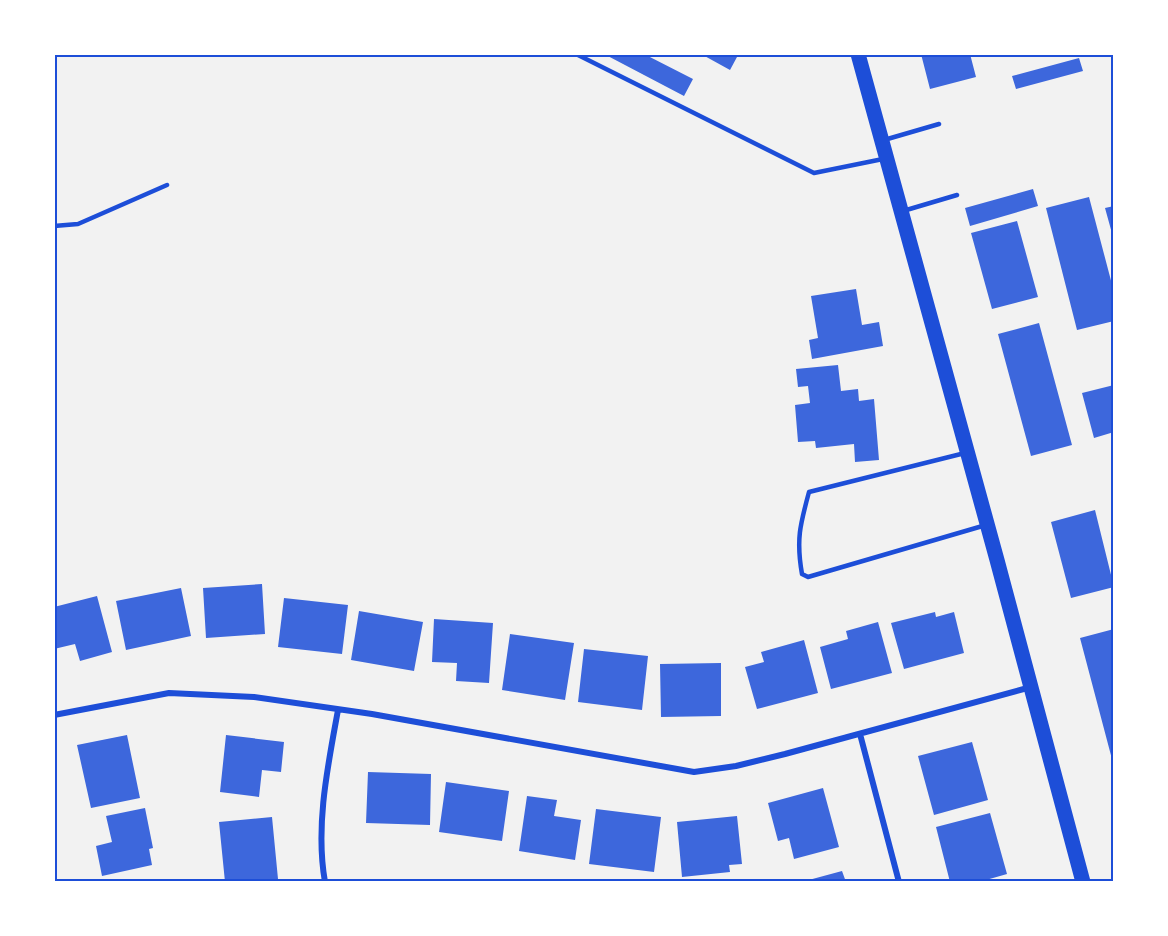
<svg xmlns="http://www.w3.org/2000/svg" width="1168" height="936" viewBox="0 0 1168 936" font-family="Karla,sans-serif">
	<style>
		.building { fill: #3d67dc }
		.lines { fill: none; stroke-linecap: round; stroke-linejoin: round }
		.service { stroke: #1d4ed8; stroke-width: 4.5 }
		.minor { stroke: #1d4ed8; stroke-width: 6 }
		.primary { stroke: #1d4ed8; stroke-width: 15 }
		.neatline { fill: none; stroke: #1d4ed8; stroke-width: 2 }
	</style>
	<rect width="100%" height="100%" fill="#f2f2f2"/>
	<path class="building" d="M604,54H644L693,79L684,96Z
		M701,54H732L737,57L730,70Z
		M921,54H970L976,77L930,89Z
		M1079,58L1083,71L1016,89L1012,76Z
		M1033,189L1038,206L970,226L965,208Z
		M1089,197L1114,292V321L1077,330L1046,208Z
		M1114,206V237H1113L1105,208Z
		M1017,221L1038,297L992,309L971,233Z
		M856,289L862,325L879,322L883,346L812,359L809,340L818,338L811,296Z
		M1039,323L1072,445L1031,456L998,334Z
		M838,365L841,391L858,389L859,401L874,399L879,460L855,462L854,444L816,448L815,441L798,442L795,405L810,403L808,386L798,387L796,369Z
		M1114,385V432L1094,438L1082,393Z
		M1095,510L1114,587L1071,598L1051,522Z
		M262,584L265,634L206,638L203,588Z
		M181,588L191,636L126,650L116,601Z
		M97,596L112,652L80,661L75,644L54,649V607Z
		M284,598L348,605L342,654L278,647Z
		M359,611L423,622L414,671L351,660Z
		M935,612L936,617L954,612L964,653L904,669L891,623Z
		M434,619L493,623L489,683L456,681L457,663L432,662Z
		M878,622L892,673L831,689L820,647L848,639L846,631Z
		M1114,629V762L1113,763L1080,638Z
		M510,634L574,643L565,700L502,690Z
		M804,640L818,693L757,709L745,667L764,662L761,652Z
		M584,649L648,656L642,710L578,702Z
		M721,663V716L661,717L660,664Z
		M127,735L140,798L91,808L77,745Z
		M226,735L284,742L281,772L262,770L259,797L220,792Z
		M972,742L988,800L934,815L918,756Z
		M368,772L431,774L430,825L366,823Z
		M446,782L509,791L502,841L439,832Z
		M823,788L839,847L794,859L789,838L778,841L768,803Z
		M527,796L557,800L554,816L581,820L575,860L519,851Z
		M145,808L153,848L149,849L152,865L102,876L96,846L112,842L106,816Z
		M596,809L661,817L654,872L589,864Z
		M990,813L1007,874L979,882H950L936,827Z
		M737,816L742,864L729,865L730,872L682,877L677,822Z
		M272,817L278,879L225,882L219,822Z
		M842,871L846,882H805V881Z"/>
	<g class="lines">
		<path class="service" d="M576,54L814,173L883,159
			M884,140L939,124
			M903,211L957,195
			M54,226L78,224L167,185
			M965,453L809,492C800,525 796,540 802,574L808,577L986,525"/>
		<path class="minor" d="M54,715L169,693L254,697L372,714L694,772L736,766L785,754L1031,687
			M860,734L899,882
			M325,882C315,826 328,765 338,710"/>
		<path class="primary" d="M858,54L997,560L1083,882"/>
	</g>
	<rect width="1168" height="936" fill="none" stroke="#ffffff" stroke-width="111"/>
	<rect x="56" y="56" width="1056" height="824" class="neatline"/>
</svg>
